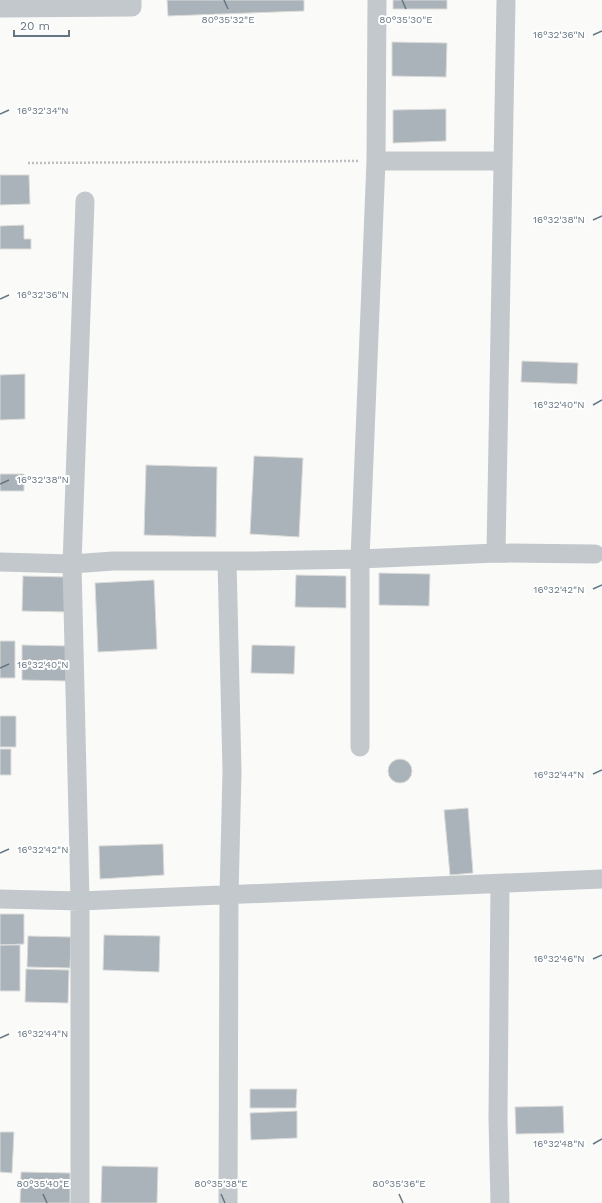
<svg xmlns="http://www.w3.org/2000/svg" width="602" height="1203" viewBox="0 0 602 1203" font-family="'Work Sans',sans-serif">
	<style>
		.building { fill: #aab3b9; stroke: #dcdcda }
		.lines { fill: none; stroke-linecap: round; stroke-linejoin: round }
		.path { stroke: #bbbfc2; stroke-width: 2.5; stroke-dasharray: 2 2; stroke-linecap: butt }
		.minor { stroke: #c3c8cc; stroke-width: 19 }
		.ticks { fill: none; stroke: #657683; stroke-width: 1.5 }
		.ticks-label { font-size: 10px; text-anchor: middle; fill: #657683; stroke: #fff; stroke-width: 4; stroke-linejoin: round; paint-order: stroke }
	</style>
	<rect width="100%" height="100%" fill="#fafaf8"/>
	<path class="building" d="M167,0H304V11L168,16Z
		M393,0H447V9H393Z
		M392,42L447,43L446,77L392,76Z
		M446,109V141L393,143V110Z
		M0,175H29L30,204L0,205Z
		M24,225V239H31V249H0V226Z
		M522,361L578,363L577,384L521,382Z
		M25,374V419L0,420V375Z
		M254,456L303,458L299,537L250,534Z
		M146,465L217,467L216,537L144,535Z
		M0,474H24V491H0Z
		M379,573L430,574L429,606L379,605Z
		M296,575L346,576V608L295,607Z
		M23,576L68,577V612L22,611Z
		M154,580L157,649L98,652L95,583Z
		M0,641H15V678H0Z
		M22,645L68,646L67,681L22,680Z
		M252,645L295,646L294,674L251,673Z
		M0,716H16V747H0Z
		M0,749H11V775H0Z
		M388 771a12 12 0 1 1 24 0a12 12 0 1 1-24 0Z
		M468,808L473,873L450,875L444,810Z
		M163,844L164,875L100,879L99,846Z
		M0,914H24V944L0,945Z
		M104,935L160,936L159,972L103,970Z
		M28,936L71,937L70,968L27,967Z
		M0,945H20V991H0Z
		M26,969L69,970L68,1003L25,1002Z
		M250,1089H297L296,1108H250Z
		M563,1106L564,1133L516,1134L515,1107Z
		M297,1111V1138L251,1140L250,1113Z
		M0,1132H14L12,1173L0,1172Z
		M102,1166L158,1167L157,1203H101Z
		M21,1172L70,1173V1203H20Z"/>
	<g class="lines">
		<path class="path" d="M28,163L358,161"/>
		<path class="minor" d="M0,8L132,7V0
			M376,161H503
			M85,201L72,564L80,901L602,879
			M496,553L506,0
			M227,561L232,771L229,896L228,1203
			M0,562L72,564L113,561H256L360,559L496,553L595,554
			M360,747V559L376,161L377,0
			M0,899L80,901V1203
			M500,1203L498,1119L500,884"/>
	</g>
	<path class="ticks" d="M224,0L228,9M402,0L406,9M593,35L602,31M0,114L9,110M593,220L602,216M0,299L9,295M593,405L602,400M0,484L9,480M593,589L602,585M0,668L9,664M593,774L602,770M0,853L9,849M593,959L602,955M0,1038L9,1034M593,1144L602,1139M43,1194L47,1203M221,1194L225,1203M399,1194L403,1203"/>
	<g class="ticks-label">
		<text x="228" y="23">80°35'32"E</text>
		<text x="406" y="23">80°35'30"E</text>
		<text x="559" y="38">16°32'36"N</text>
		<text x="43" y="114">16°32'34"N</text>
		<text x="559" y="223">16°32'38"N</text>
		<text x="43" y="298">16°32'36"N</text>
		<text x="559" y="408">16°32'40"N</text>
		<text x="43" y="483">16°32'38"N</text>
		<text x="559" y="593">16°32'42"N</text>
		<text x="43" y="668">16°32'40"N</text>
		<text x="559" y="778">16°32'44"N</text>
		<text x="43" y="853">16°32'42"N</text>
		<text x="559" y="962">16°32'46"N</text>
		<text x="43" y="1037">16°32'44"N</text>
		<text x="559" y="1147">16°32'48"N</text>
		<text x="43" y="1187">80°35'40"E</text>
		<text x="221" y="1187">80°35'38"E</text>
		<text x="399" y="1187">80°35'36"E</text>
	</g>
	<path d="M14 30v6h55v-6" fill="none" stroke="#657683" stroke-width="2"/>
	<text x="20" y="30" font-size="12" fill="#657683" stroke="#ffffff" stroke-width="3" paint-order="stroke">20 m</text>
</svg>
